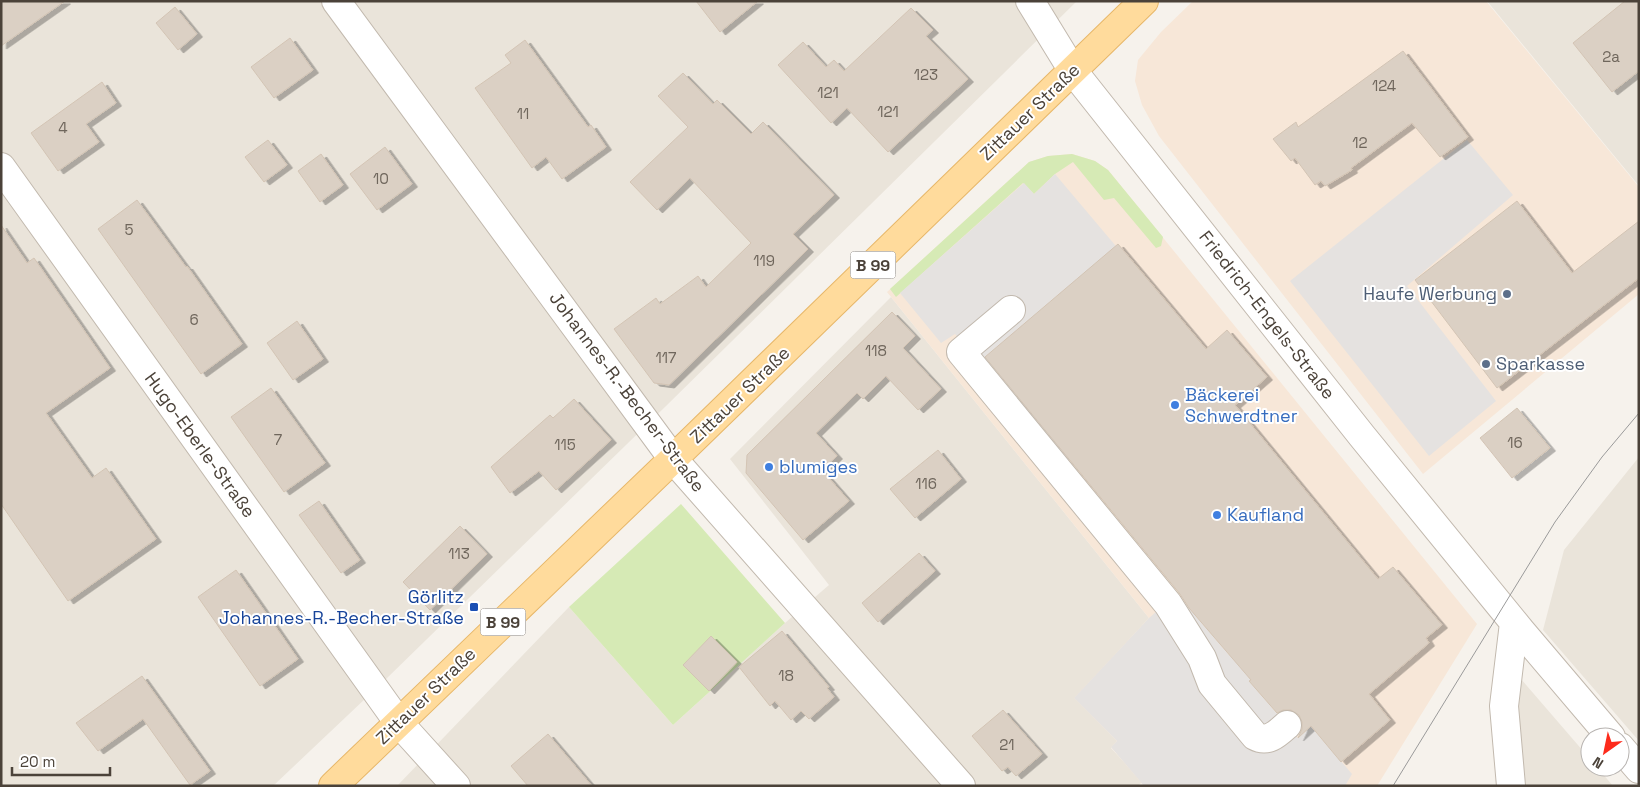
<svg xmlns="http://www.w3.org/2000/svg" width="1640" height="787" viewBox="0 0 1640 787" font-family="'Space Grotesk',sans-serif">
	<style>
		.residential { fill: #eae4da }
		.commercial { fill: #f7e7d8 }
		.green { fill: #d6eab5 }
		.parking { fill: #e5e2e0 }
		.building { fill: #dbd0c4; stroke: #d3c4b4; filter: url(#shadow) }
		.lines { fill: none; stroke-linecap: round; stroke-linejoin: round }
		.minor-casing { stroke: #c2b9ae; stroke-width: 30 }
		.major-casing { stroke: #e7b769; stroke-width: 30 }
		.minor { stroke: #fff; stroke-width: 28 }
		.major { stroke: #ffdb9c; stroke-width: 28 }
		.tram { stroke: #9a9a9a; stroke-width: 1 }
		.service-dot { fill: #5c6f8a; stroke: #fff; stroke-width: 2 }
		.shop-dot { fill: #3f7fe0; stroke: #fff; stroke-width: 2 }
		.transit-dot { fill: #1a4fb4; stroke: #fff; stroke-width: 2 }
		.labels { text-anchor: middle; stroke-width: 4; stroke-linejoin: round; paint-order: stroke }
		.number-label { font-size: 15px; fill: #6f665c }
		.shield { fill: #fff; stroke: #817b74; stroke-width: 1 }
		.shield-label { font-size: 16px; font-weight: bold; fill: #4b4239 }
		.street-label { font-size: 18px; fill: #4b4239; stroke: #fff }
		.service-label { font-size: 18px; fill: #4e5e75; stroke: #fff; text-anchor: end }
		.shop-label { font-size: 18px; fill: #366cbe; stroke: #fff; text-anchor: start }
		.transit-label { font-size: 18px; fill: #164399; stroke: #fff; text-anchor: end }
	</style>
	<defs>
		<filter id="shadow"><feDropShadow dx="5.5" dy="3" stdDeviation="0" flood-color="#0004"/></filter>
	</defs>
	<rect width="100%" height="100%" fill="#f6f2ec"/>
	<path class="residential" d="M1,1H1077L666,406L385,680L273,786H1Z
		M1487,1H1639V186Z
		M891,297L1149,618L1075,698L1117,741L1111,748L1142,782L1138,786H397L569,607L673,725L785,623L829,585L730,459Z
		M1639,457V741L1543,630L1564,550Z
		M1515,672L1590,759V767H1597L1613,786H1519Z"/>
	<path class="commercial" d="M1193,1H1486L1639,187V294L1423,474L1159,136L1142,105L1135,81L1138,60L1161,32Z
		M1072,154L1095,161L1108,170L1477,624L1377,786H1144L1111,747L1117,741L1074,698L1149,618L887,292L1029,162L1048,156Z"/>
	<path class="green" d="M1072,154L1095,161L1108,170L1163,237L1161,246L1156,248L1114,198L1104,200L1073,162L1055,174L1034,194L1023,183L896,297L890,289L1029,162L1048,156Z
		M681,504L785,623L673,725L569,607Z"/>
	<path class="parking" d="M1467,140L1513,195L1407,286L1496,401L1429,456L1290,281Z
		M1055,174L1202,348L1065,464L955,334L941,343L900,293L1024,183L1034,194Z
		M1177,594L1229,655L1262,670L1249,681L1298,738L1311,726L1352,774L1345,786H1144L1111,747L1117,741L1074,698L1149,618Z"/>
	<path class="building" d="M1,1H65L1,46Z
		M696,1H758L720,32Z
		M1625,1H1639V71L1612,92L1573,43Z
		M175,7L197,34L178,50L156,23Z
		M911,8L933,30L926,36L968,79L888,152L847,108L831,123L778,65L803,42L826,67L834,60L844,71Z
		M290,38L313,70L274,98L251,67Z
		M525,40L588,127L591,125L606,147L562,179L546,157L532,168L475,88L511,63L505,55Z
		M1403,51L1468,137L1440,157L1412,123L1351,168L1352,170L1325,186L1321,181L1315,185L1295,158L1291,161L1273,139L1296,122L1298,127Z
		M683,73L713,104L717,100L751,134L763,122L834,195L793,234L808,249L669,385L654,383L614,329L656,298L660,304L698,276L706,287L751,243L690,178L657,210L630,182L688,127L658,96Z
		M102,82L116,103L86,124L99,142L58,171L31,133Z
		M268,140L287,165L264,182L245,157Z
		M385,147L412,184L377,210L350,174Z
		M321,154L343,185L320,202L298,171Z
		M137,200L186,267L187,266L242,344L201,374L98,229Z
		M1517,201L1572,273L1639,221V278L1497,388L1415,280Z
		M1,225L27,263L34,258L110,368L46,413L92,478L106,468L156,539L68,601L1,504Z
		M1118,244L1206,349L1227,330L1267,377L1235,405L1378,579L1393,567L1442,625L1426,638L1429,643L1369,694L1390,720L1341,762L1311,726L1298,738L1302,729V722L1299,715L1291,710H1283L1277,713L1249,681L1251,680L1189,608L1180,594L985,357Z
		M892,312L915,336L903,348L941,389L918,410L886,376L863,399L857,393L816,433L837,456L822,470L849,501L803,540L746,473L747,455Z
		M297,321L323,359L293,380L267,343Z
		M271,388L325,463L284,492L231,417Z
		M574,399L611,440L556,490L539,471L510,493L491,467L550,415L553,418Z
		M1517,408L1550,448L1512,478L1480,438Z
		M938,450L961,479L915,518L890,489Z
		M319,501L360,560L341,573L299,515Z
		M460,526L487,554L430,610L403,582Z
		M919,553L935,571L878,622L862,603Z
		M236,570L298,659L260,686L198,597Z
		M782,631L829,687L827,688L834,697L809,719L801,711L791,720L775,701L770,706L739,667Z
		M711,636L737,662L709,691L683,665Z
		M142,676L210,771L190,785L143,719L98,751L76,723Z
		M1003,710L1042,754L1016,776L1008,767L1002,771L972,736Z
		M548,734L592,786H528L511,766Z"/>
	<g class="lines">
		<defs>
			<path id="minor" d="M336,1L673,459L961,786
				M1030,1L1073,71L1362,436L1521,631L1611,737
				M1,167L399,723L456,786
				M1011,310L961,352L1168,604L1202,658L1212,684L1255,736C1268,743 1277,734 1287,725
				M1620,747L1639,769
				M1511,786L1504,706L1514,623"/>
			<path id="major" d="M333,786L673,459L1144,1"/>
		</defs>
		<use href="#minor" class="minor-casing"/>
		<use href="#major" class="major-casing"/>
		<use href="#minor" class="minor"/>
		<use href="#major" class="major"/>
		<path class="tram" d="M1393,786L1555,522L1602,457L1639,413"/>
	</g>
	<g class="service-dot">
		<circle cx="1507" cy="294" r="5"/>
		<circle cx="1486" cy="364" r="5"/>
	</g>
	<g class="shop-dot">
		<circle cx="1175" cy="405" r="5"/>
		<circle cx="769" cy="467" r="5"/>
		<circle cx="1217" cy="515" r="5"/>
	</g>
	<rect class="transit-dot" x="469" y="602" width="10" height="10" rx="2.5"/>
	<g class="labels">
		<g class="number-label">
			<text x="1611" y="62">2a</text>
			<text x="926" y="80">123</text>
			<text x="1384" y="91">124</text>
			<text x="828" y="98">121</text>
			<text x="888" y="117">121</text>
			<text x="523" y="119">11</text>
			<text x="63" y="133">4</text>
			<text x="1360" y="148">12</text>
			<text x="381" y="184">10</text>
			<text x="129" y="235">5</text>
			<text x="764" y="266">119</text>
			<text x="194" y="325">6</text>
			<text x="876" y="356">118</text>
			<text x="666" y="363">117</text>
			<text x="278" y="445">7</text>
			<text x="1515" y="448">16</text>
			<text x="565" y="450">115</text>
			<text x="926" y="489">116</text>
			<text x="459" y="559">113</text>
			<text x="786" y="681">18</text>
			<text x="1007" y="750">21</text>
		</g>
		<g class="shield">
			<rect x="850.5" y="251.5" width="45" height="27" rx="4"/>
			<rect x="480.5" y="608.5" width="45" height="27" rx="4"/>
		</g>
		<g class="shield-label">
			<text x="873" y="271">B 99</text>
			<text x="503" y="628">B 99</text>
		</g>
		<g class="street-label">
			<text transform="translate(1030 112) rotate(-44)" y="6">Zittauer Straße</text>
			<text transform="translate(1267 315) rotate(52)" y="6">Friedrich-Engels-Straße</text>
			<text transform="translate(627 392) rotate(53)" y="6">Johannes-R.-Becher-Straße</text>
			<text transform="translate(740 395) rotate(-44)" y="6">Zittauer Straße</text>
			<text transform="translate(200 445) rotate(54)" y="6">Hugo-Eberle-Straße</text>
			<text transform="translate(426 696) rotate(-44)" y="6">Zittauer Straße</text>
		</g>
		<g class="service-label">
			<text x="1497" y="300">Haufe Werbung</text>
			<text x="1496" y="370" text-anchor="start">Sparkasse</text>
		</g>
		<g class="shop-label">
			<text x="1185" y="401">Bäckerei<tspan x="1185" dy="21">Schwerdtner</tspan></text>
			<text x="779" y="473">blumiges</text>
			<text x="1227" y="521">Kaufland</text>
		</g>
		<g class="transit-label">
			<text x="464" y="603">Görlitz<tspan x="464" dy="21">Johannes-R.-Becher-Straße</tspan></text>
		</g>
	</g>
	<rect width="1640" height="787" fill="none" stroke="#4b4239" stroke-width="5"/>
	<g transform="translate(1605 752) rotate(213)"><circle r="24" fill="#ffffff" stroke="#b7b3b0"/>
	<path d="M0-4L9 19L0 12L-9 19Z" fill="#fd2b1c"/>
	<text y="-8" font-size="14" font-weight="bold" text-anchor="middle" fill="#4b4239">N</text>
	</g>
	<path d="M12 767v8h98v-8" fill="none" stroke="#4b4239" stroke-width="2.5"/>
	<text x="20" y="767" font-size="15" fill="#4b4239" stroke="#ffffff" stroke-width="4" paint-order="stroke">20 m</text>
</svg>
